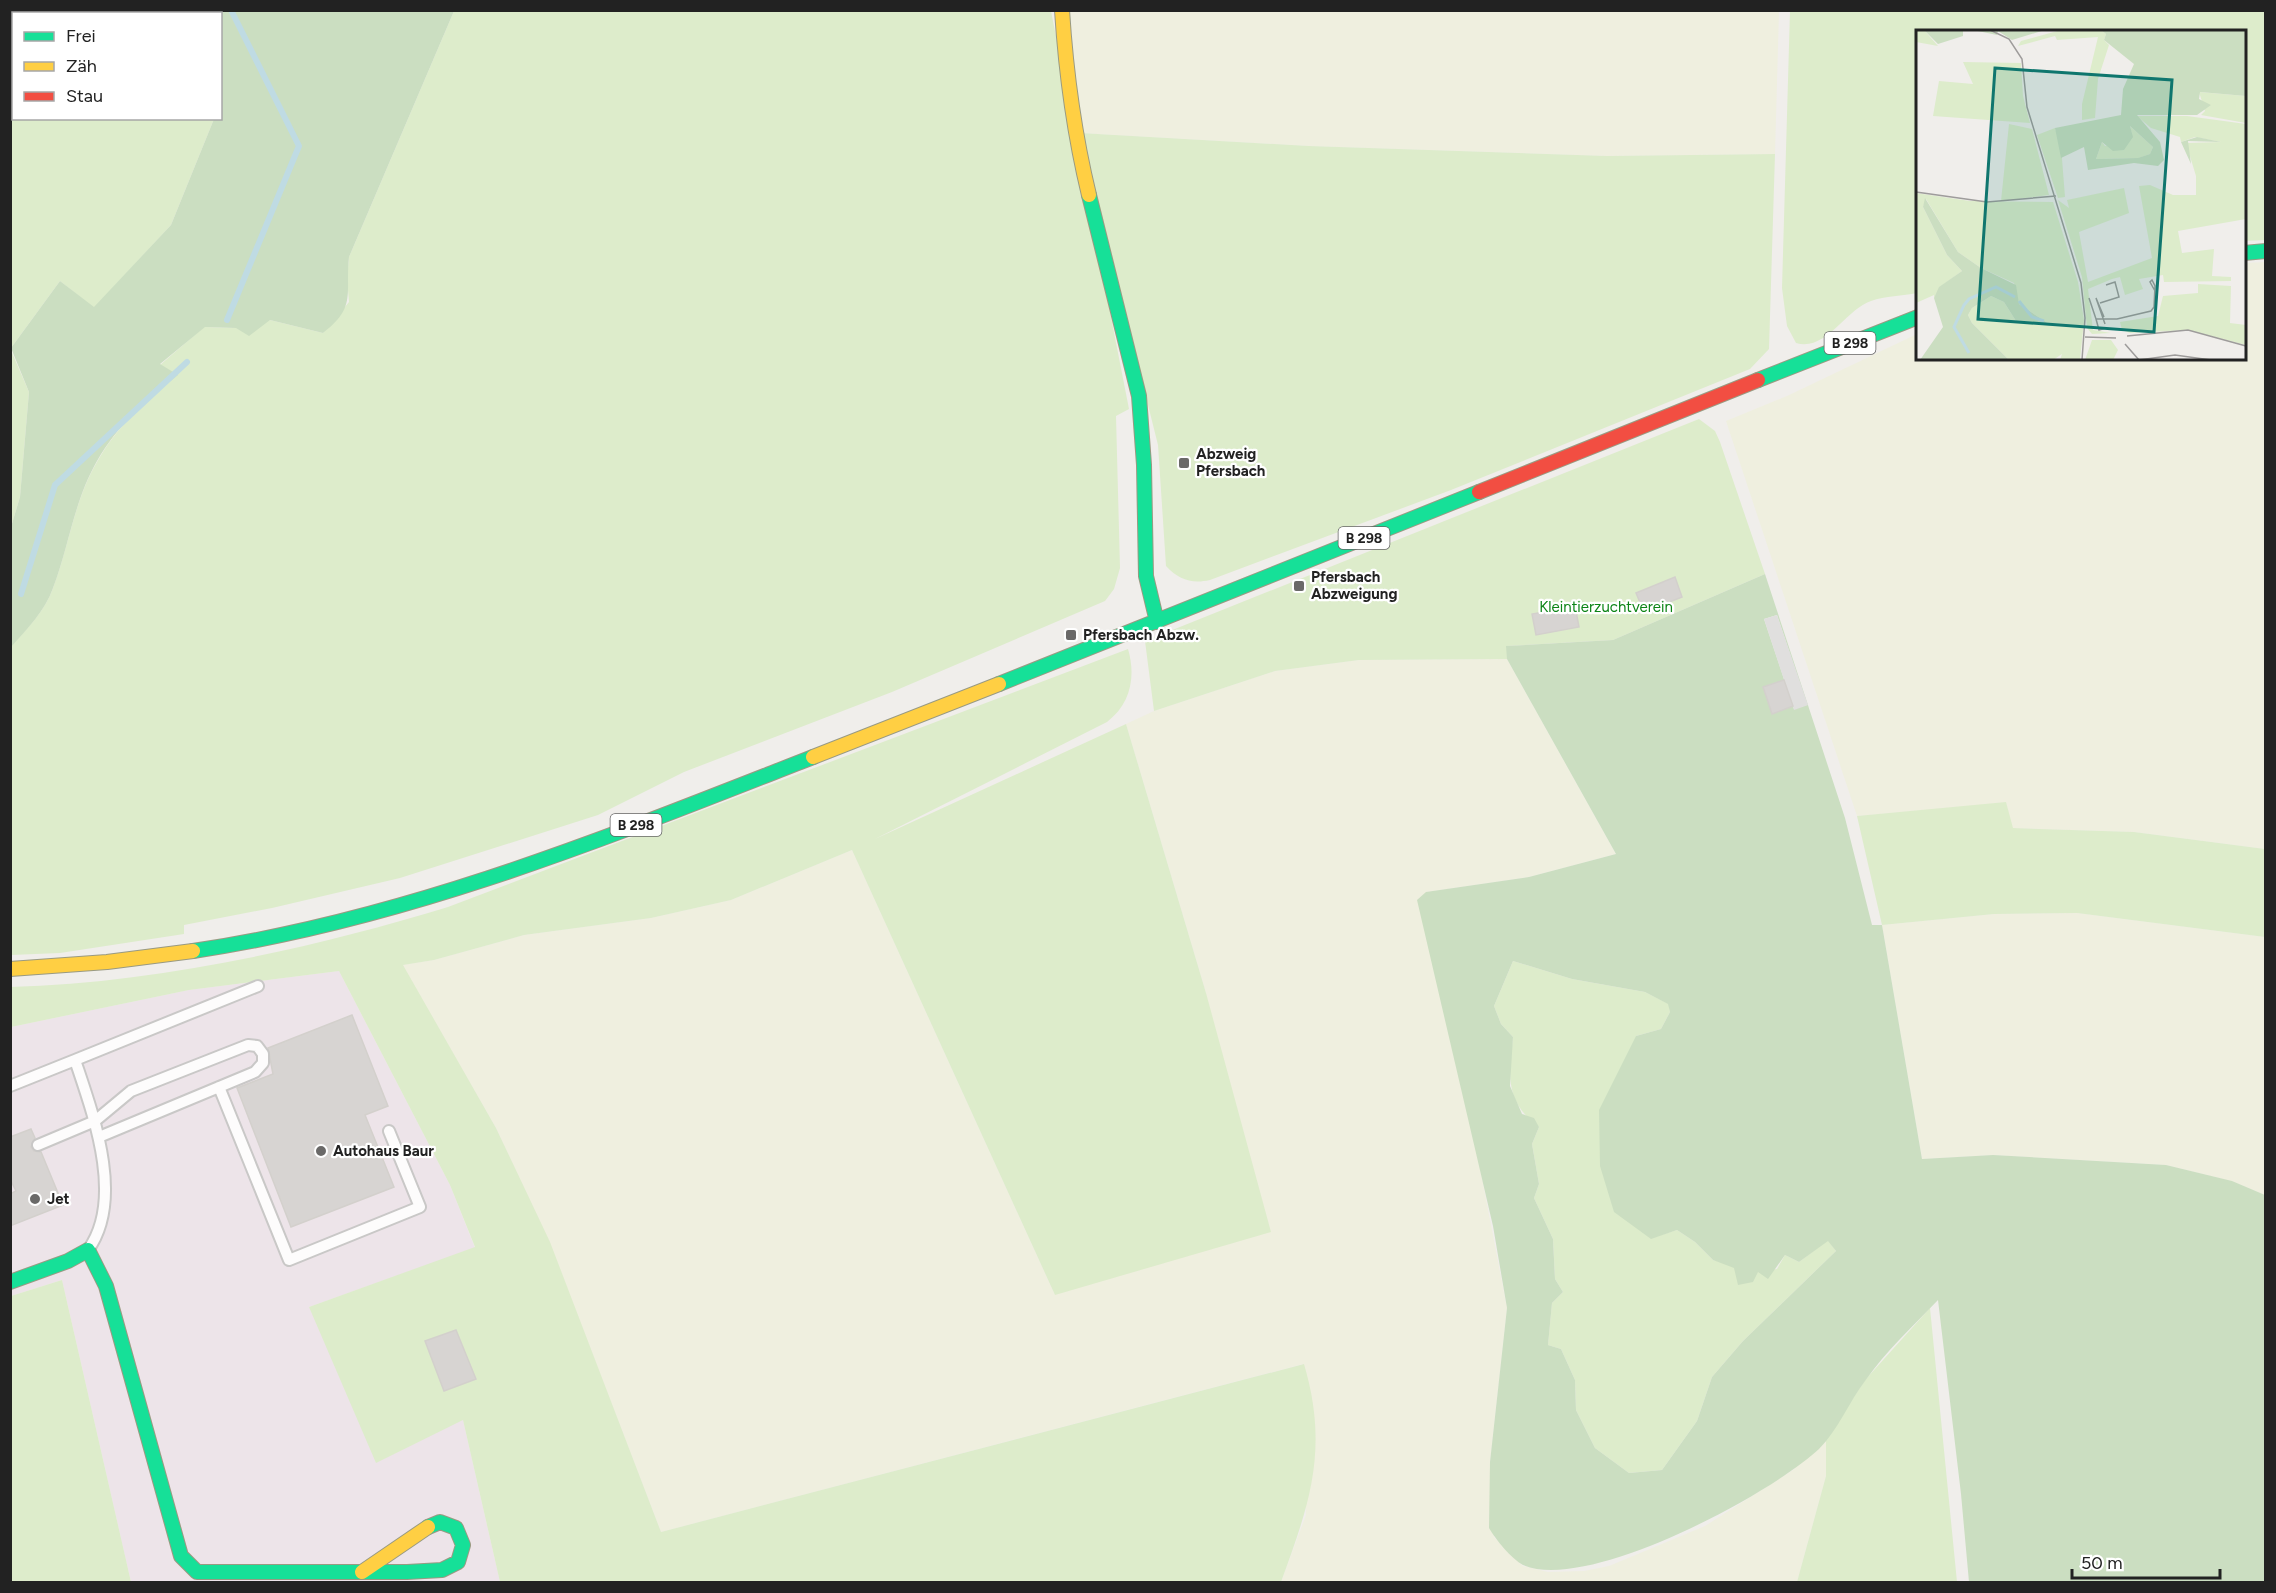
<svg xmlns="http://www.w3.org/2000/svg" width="2276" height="1593" viewBox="0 0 2276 1593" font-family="Figtree,sans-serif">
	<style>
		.industrial { fill: #ede4e9 }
		.farmland { fill: #efefdf }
		.grass { fill: #ddeccb }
		.forest { fill: #cbdec1; fill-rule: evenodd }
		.parking { fill: #e0dfde }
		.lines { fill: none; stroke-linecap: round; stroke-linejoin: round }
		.stream { stroke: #bfdbe3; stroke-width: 6 }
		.building { fill: #d7d4d2; stroke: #d3d0cc; stroke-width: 1.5 }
		.lane-casing { stroke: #c9c8c7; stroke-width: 14 }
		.fast-casing { stroke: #999a82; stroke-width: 16 }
		.slow-casing { stroke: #999a82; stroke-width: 16 }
		.jam-casing { stroke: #999a82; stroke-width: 16 }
		.lane { stroke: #fdfcfc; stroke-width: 10 }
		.fast { stroke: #16e098; stroke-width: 14 }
		.slow { stroke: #ffcf43; stroke-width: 14 }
		.jam { stroke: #f24e42; stroke-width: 14 }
		.poi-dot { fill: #6a6968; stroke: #fff; stroke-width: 2 }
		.labels { text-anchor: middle; stroke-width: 4.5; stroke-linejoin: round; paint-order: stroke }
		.shield { fill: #fff; stroke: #646464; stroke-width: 1.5 }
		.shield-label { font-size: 14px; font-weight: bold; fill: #222 }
		.poi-label { font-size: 15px; font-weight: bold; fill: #222; stroke: #fff; text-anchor: start }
		.park-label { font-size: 15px; fill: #0c8416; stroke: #fff }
		.inset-river { fill: none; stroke: #bfdbe3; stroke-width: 3 }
		.inset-road { fill: none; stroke: #9e9c9b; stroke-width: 1.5 }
		.view { fill: #0f766e; fill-opacity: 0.15; stroke: #0f766e; stroke-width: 3 }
		.inset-edge { fill: none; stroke: #222; stroke-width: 3 }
	</style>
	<rect width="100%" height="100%" fill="#f0eeeb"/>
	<path class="industrial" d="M339,971L450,1185L475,1248L309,1307L463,1420L500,1582H131L62,1280L11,1296V1027L189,990Z"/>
	<path class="farmland" d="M1062,11H1779L1775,154L1607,156L1309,146L1080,133Z
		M2265,262V849L2134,832L2012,828L2006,803L1857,816L1726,421L1787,396L1917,334L1918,358H2244L2245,263Z
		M1507,659L1616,854L1529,877L1427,892L1507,1308L1490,1462L1494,1537L1523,1566L1548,1572L1584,1571L1609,1566L1705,1526L1793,1470L1826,1439V1476L1797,1582H1281L1306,1515L1303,1364L661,1532L549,1242L496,1128L402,965L434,960L524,935L651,918L731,900L852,850L1055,1295L1206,993L1126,724L1154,711L1275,671L1359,660Z
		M2077,913L2265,937V1195L2231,1181L2166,1165L1993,1155L1922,1159L1882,925L1994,914Z"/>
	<path class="grass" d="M11,11H165L167,13L14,14V118L214,119L171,225L94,308L60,281L11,348Z
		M454,11H1051L1129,409L1116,416L1120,568L1114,589L1105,601L892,692L684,772L598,815L400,878L272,908L184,925V934L60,953L11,955L10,647C27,629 45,611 53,588C69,546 74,501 97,462C117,426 146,401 177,375L160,365L204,327L236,328L270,320L323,333L349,302L347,279L349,257Z
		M1790,11H2265V240L2245,241L2244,32H1918L1917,293C1903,296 1885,296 1871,301C1846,309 1826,352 1796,343L1787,326L1782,288Z
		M1080,133L1309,146L1607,156L1775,154L1769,349L1750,369L1451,490L1210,580C1192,584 1179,580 1166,566L1158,445Z
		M10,348L29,392L20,497L11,527Z
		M1699,419L1715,431L1720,442L1765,574L1613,640L1507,646V659L1359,660L1275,671L1154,711L1145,641Z
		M1128,649C1136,676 1131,704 1107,722L875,839L1126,724L1206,993L1271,1232L1055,1295L852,850L731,900L651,918L524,935L434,960L403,965L496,1128L550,1242L661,1532L1304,1364C1329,1449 1310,1503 1281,1582H500L463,1420L376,1463L309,1307L475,1247L450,1185L339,971L189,990L11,1027L10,987C154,983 311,949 448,907Z
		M2006,802L2013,828L2134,832L2265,849V937L2077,913L1994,914L1882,925L1857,816Z
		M1513,961L1572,979L1645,992L1669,1004L1670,1012L1661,1029L1636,1036L1651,1238L1677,1230L1695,1242L1713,1260L1758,1272L1777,1269L1785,1255L1799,1262L1828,1240L1836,1251L1743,1341L1712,1377L1697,1421L1662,1470L1629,1473L1595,1448L1576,1410L1575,1380L1561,1349L1548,1345L1552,1303L1563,1292L1555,1279L1553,1239L1534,1198L1539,1184L1532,1144L1539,1127C1504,1101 1509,1076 1513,1037L1501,1024L1494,1006Z
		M62,1280L131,1582H11V1296Z
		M1930,1308L1957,1582H1797L1826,1476V1439L1865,1380Z"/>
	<path class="forest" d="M165,11H454L349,257C345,294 357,307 323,333L270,320L249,336L236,328L205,327L160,364L178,375C146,400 117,426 97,461C74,501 69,546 53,588C45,611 27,629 11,647V527L20,497L29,392L11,348L60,281L94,307L171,225L214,119L220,118V14L167,13Z
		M1765,574L1845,818L1872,925H1882L1922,1159L1993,1155L2166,1165L2232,1181L2265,1195V1582H1969L1961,1494L1938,1300C1913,1326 1886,1351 1865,1381C1849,1402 1838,1430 1819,1449C1771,1494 1588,1593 1523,1565C1511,1558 1496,1540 1489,1528L1490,1462L1507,1308L1493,1226L1417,900L1426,892L1529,877L1616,854L1507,659L1506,646L1613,640ZM1777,615L1807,705L1794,709L1764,619ZM1513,961L1572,979L1645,992L1668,1004L1670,1012L1661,1029L1636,1036L1599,1110L1600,1166L1614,1212L1651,1239L1677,1230L1695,1242L1713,1260L1734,1268L1738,1285L1753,1282L1758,1272L1768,1279L1785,1255L1799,1262L1828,1241L1836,1251L1743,1341L1712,1377L1697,1421L1662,1470L1629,1473L1595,1448L1576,1410L1575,1380L1561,1349L1548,1345L1552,1303L1563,1292L1555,1279L1553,1239L1534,1198L1539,1184L1532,1144L1539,1127L1534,1118L1522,1114L1510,1086L1513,1037L1501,1024L1494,1006Z"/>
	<path class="parking" d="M1777,615L1808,705L1794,710L1764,619Z"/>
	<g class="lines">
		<path class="stream" d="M227,320L299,146L231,10
			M21,594L55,485L187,362"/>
	</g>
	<path class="building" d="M1675,577L1682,597L1644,612L1636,593Z
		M1575,606L1579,627L1536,635L1532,614Z
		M1784,680L1793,706L1772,714L1763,687Z
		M352,1015L388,1106L365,1115L394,1187L291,1227L237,1088L273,1074L268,1048Z
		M31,1129L35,1138L31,1147L34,1151L41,1152L63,1205L10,1226V1194L16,1191L10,1179V1137Z
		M456,1330L476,1379L444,1391L425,1341Z"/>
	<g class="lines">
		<defs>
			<path id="lane" d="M10,1086L75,1060
				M219,1087L289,1260L420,1207L389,1131
				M38,1145L95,1121L131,1091L248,1045L257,1046L263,1054V1063L255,1072L99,1137
				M88,1250C125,1199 93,1114 75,1060L258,986"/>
			<path id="fast" d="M1089,195L1139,396L1144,465L1146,576L1157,622
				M2244,253L2266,251
				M1758,380L1918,317
				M999,684L1479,492
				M193,951C409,919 611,836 813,757
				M10,1282L68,1261L88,1250L106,1286L181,1556L197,1572H407L442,1570L458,1562L463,1545L456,1528L440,1522L428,1527"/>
			<path id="slow" d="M1062,10C1066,73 1074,133 1089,195
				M813,757L999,684
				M10,969L107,962L193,951
				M362,1572L428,1527"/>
			<path id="jam" d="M1479,492L1758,380"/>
		</defs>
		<use href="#lane" class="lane-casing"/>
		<use href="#fast" class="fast-casing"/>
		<use href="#slow" class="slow-casing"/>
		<use href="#jam" class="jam-casing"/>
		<use href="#lane" class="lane"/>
		<use href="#fast" class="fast"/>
		<use href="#slow" class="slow"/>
		<use href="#jam" class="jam"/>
	</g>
	<g class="poi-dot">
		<rect x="1178" y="457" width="12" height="12" rx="3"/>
		<rect x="1293" y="580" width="12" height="12" rx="3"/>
		<rect x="1065" y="629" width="12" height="12" rx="3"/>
		<circle cx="321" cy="1151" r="6"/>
		<circle cx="35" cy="1199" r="6"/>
	</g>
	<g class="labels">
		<g class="shield">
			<rect x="1824.5" y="332" width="51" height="22" rx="4.5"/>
			<rect x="1338.5" y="527" width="51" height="22" rx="4.5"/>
			<rect x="610.5" y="814" width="51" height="22" rx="4.5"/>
		</g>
		<g class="shield-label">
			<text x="1850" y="348">B 298</text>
			<text x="1364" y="543">B 298</text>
			<text x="636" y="830">B 298</text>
		</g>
		<g class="poi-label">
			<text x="1196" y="459">Abzweig<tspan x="1196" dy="17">Pfersbach</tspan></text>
			<text x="1311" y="582">Pfersbach<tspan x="1311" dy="17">Abzweigung</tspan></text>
			<text x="1083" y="640">Pfersbach Abzw.</text>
			<text x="333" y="1156">Autohaus Baur</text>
			<text x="47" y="1204">Jet</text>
		</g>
		<g class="park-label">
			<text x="1606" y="612">Kleintierzuchtverein</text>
		</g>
	</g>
	<g transform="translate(1916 30)">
		<rect width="330" height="330" fill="#f0eeeb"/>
		<path d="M0,0H8L22,16L0,12ZM145,0H185L190,4L188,10L193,15L182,49L179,88L166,90V74L182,7L141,10L139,6L102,16L105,11ZM47,32L105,33L107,66L114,93L17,86L23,51L57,54ZM283,62L330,66V93L285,85L289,81ZM221,86H271L330,94V189L262,201L266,223L298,219L296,246L315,247V251L248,252L247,245L223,249L227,259L209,265L204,247L196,249L172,259L177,300L195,303L176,304L171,298L166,247L142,170L153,178L151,170L208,158L213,183L163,202L172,252L236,228L223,156L234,155L257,165H280V146L270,113L305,112L279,107L265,112L264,107L235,98ZM93,94L116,99L133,165L85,171ZM214,96L237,117L234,124L223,128L180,129L186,112L189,116L211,113L216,105ZM139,98L145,116L149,167L142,168L121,105ZM0,163L54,171L137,172L162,252L168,290L164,330H144L146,324L137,330H93L56,293L52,285L56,278L75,266L88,272L100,291L136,296L103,274L98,253L65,238L42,222L10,169L7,177L31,225L46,241L24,257L18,268V265L0,273ZM282,254L315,256L314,293L330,295V315L272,300L214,303L206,300L204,292L242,286L247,266L282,263ZM176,310H195L202,320L197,330H169Z" fill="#ddeccb"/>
		<path d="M8,0H47V6L22,14ZM57,0H129L96,10L82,1L81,5ZM185,0H330V66L284,62L283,69L295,75L281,85H221L244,112L248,130L242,136L218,133L172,140L168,117L145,128L139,98L205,85L207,59L218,34L188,10L190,4ZM214,96L237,117L234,124L222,128L180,129L186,112L197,121L208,120L217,107ZM281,107L305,112L272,111L275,134L265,112ZM9,168L42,222L65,238L100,255L103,274L136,296L100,291L88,272L75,266L56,278L52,285L56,293L93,330H4L27,297L18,268L23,257L46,241L31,225L7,177Z" fill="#cbdec1" fill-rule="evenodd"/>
		<path class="inset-river" d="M103,271L116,287L128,291M53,323L38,297L48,275L53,269L80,257L99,267"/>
		<path class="inset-road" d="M74,0L93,9L106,29L111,77L165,253L169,288L166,330M0,162L71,172L140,166M173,268L180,289H201L235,281L238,277L239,256L236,250L234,252L239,261M184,273L203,267L199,252L190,255M188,287L180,268L189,294M180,289L183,300L190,298M211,306L272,300L330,316M169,307L200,308M209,314L223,330M223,330L259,325L295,330"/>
		<path class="view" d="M79,38L256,50L238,302L62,289Z"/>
		<rect width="330" height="330" class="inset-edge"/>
	</g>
	<rect width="2276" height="1593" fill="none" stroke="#222222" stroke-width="24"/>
	<rect x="12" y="12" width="210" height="108" fill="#ffffff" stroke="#a7a7a7" stroke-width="1.5"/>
	<rect x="24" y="32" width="30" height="9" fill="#16e098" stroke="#a7a7a7" stroke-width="1.5"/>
	<text x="66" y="42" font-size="18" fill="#222222">Frei</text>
	<rect x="24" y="62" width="30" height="9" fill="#ffcf43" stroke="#a7a7a7" stroke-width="1.5"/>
	<text x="66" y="72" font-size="18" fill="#222222">Zäh</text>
	<rect x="24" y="92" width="30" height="9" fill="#f24e42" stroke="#a7a7a7" stroke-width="1.5"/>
	<text x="66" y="102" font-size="18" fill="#222222">Stau</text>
	<path d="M2072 1569v9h148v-9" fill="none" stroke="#222222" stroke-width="3"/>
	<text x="2081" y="1569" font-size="18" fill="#222222" stroke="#ffffff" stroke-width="4.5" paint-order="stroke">50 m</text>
</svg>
